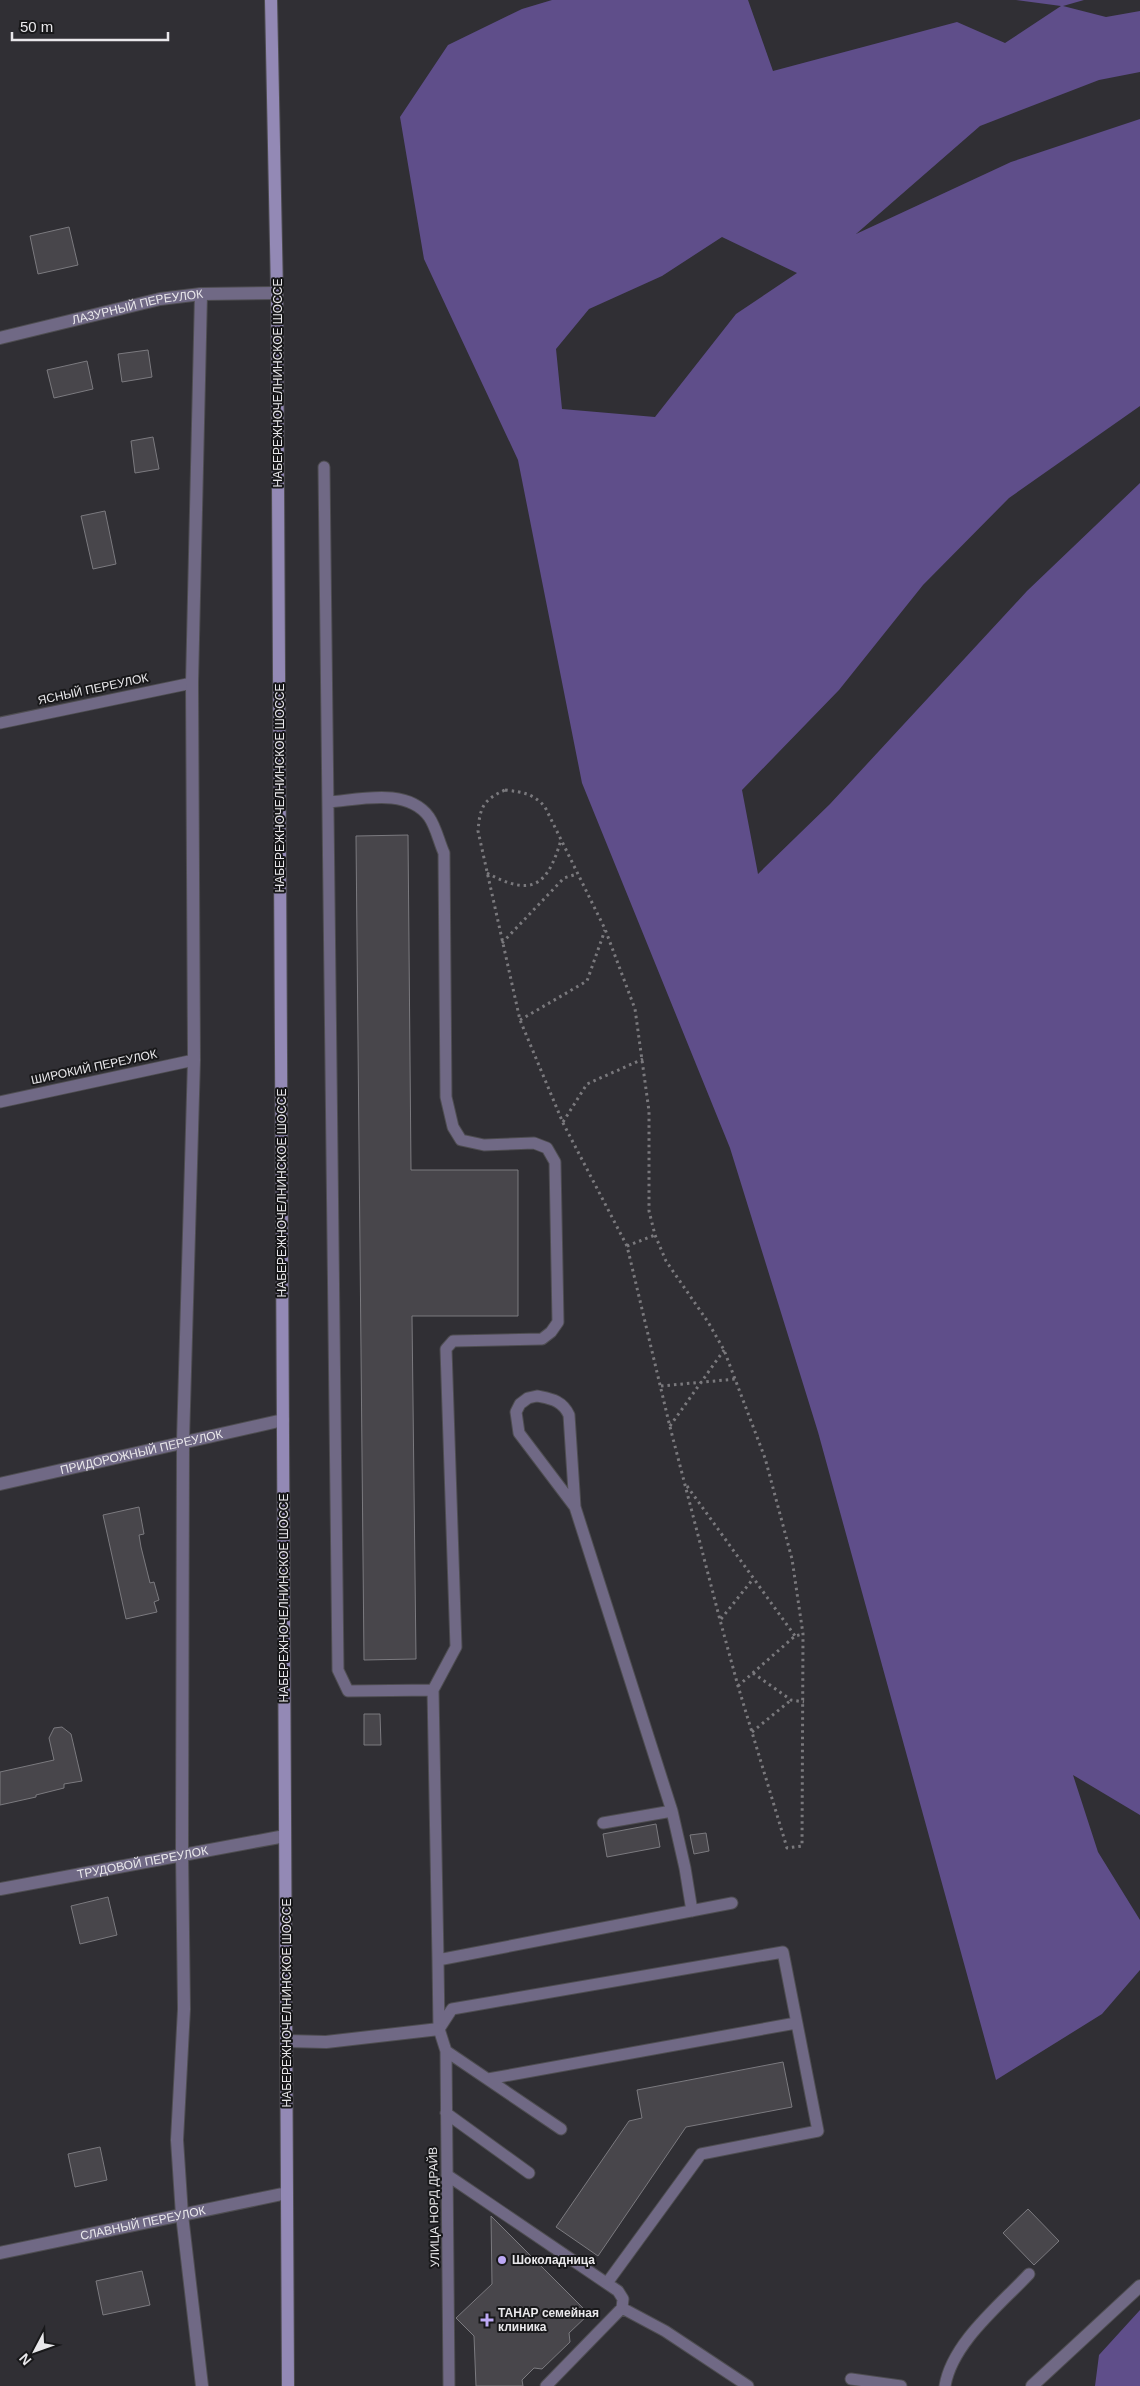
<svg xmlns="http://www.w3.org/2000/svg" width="1140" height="2386" viewBox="0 0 1140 2386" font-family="Arial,sans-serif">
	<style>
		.forest { fill: #5f4e8a; fill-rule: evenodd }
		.building { fill: #48464b; stroke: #7b7a7f }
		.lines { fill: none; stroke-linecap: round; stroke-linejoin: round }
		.lane-casing { stroke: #4e4d51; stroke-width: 13 }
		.street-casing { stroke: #4e4d51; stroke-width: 14 }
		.secondary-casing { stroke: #4e4d51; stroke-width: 14 }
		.path { stroke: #7a797d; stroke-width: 3; stroke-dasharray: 2.5 4; stroke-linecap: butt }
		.lane { stroke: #706985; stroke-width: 11 }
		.street { stroke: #706985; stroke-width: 12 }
		.secondary { stroke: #9389b5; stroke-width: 12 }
		.poi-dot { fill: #bda9f5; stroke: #18181a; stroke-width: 2 }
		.labels { text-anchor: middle; stroke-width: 4; stroke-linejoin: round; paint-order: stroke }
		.street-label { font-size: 12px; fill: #e9e8eb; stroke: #18181a }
		.poi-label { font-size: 12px; font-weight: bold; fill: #e9e8eb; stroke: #18181a; text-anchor: start }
	</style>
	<rect width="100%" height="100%" fill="#302f34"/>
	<path class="forest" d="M552,0H748L773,71L957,22L1005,43L1061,6L1016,0H1084L1063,6L1106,17L1140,11V72L1099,80L980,126L856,234L1011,162L1140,119V406L1009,498L923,585L839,690L742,790L758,874L830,804L1027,591L1140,483V1815L1073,1775L1098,1852L1140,1920V1970L1102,2014L996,2080L818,1432L730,1148L582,783L518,460L424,259L400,117L448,45L522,9ZM722,237L797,273L736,314L655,417L562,409L556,349L589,309L662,276Z
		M1140,2310V2386H1095L1099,2355Z"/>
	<path class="building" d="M69,227L78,265L38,274L30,236Z
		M148,350L152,377L122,382L118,354Z
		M87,361L93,389L54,398L47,370Z
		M153,437L159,469L135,473L131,441Z
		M105,511L116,564L93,569L81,516Z
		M408,835L411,1170H518V1316H412L416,1659L364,1660L356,836Z
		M139,1507L144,1534L139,1535L141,1547L150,1583L154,1582L159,1600L154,1602L157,1612L126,1619L103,1515Z
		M364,1714H380L381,1745H364Z
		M62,1727L71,1734L82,1781L64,1784V1788L36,1795V1797L0,1805V1772L54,1760L49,1738L54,1728Z
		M656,1824L660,1847L607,1857L603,1834Z
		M706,1833L709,1851L694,1854L690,1835Z
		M108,1897L117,1935L80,1944L71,1906Z
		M783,2062L792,2107L686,2127L598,2256L556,2227L629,2121L642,2118L637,2090Z
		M100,2147L107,2180L75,2187L68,2154Z
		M1028,2209L1059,2241L1034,2265L1003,2233Z
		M491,2216L589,2314L569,2333L570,2342L542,2369L534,2368L522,2380L523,2386H476L474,2336L456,2318L492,2284Z
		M142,2271L150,2305L103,2315L96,2281Z"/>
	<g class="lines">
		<defs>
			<path id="lane" d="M324,467L338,1670L348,1691L433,1690
				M0,723L192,683
				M328,802C359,800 407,787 429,817C436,827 439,842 444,853L446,1097L453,1127L461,1140L484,1145L534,1143L547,1148L555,1162L558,1322L551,1332L542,1339L453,1341L446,1349L456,1647L433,1690L438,1960
				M0,1102L194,1060
				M537,1396C551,1399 562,1400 569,1415L575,1507L519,1433L516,1412L520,1404L528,1398Z
				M575,1507L672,1811L685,1868L692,1911
				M603,1823L672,1811
				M439,2029L452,2009L783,1952L818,2131L701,2154L607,2283
				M446,2051L561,2129
				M488,2079L796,2023
				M446,2113L529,2173
				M447,2175L618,2291L623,2299L622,2308L546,2386
				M622,2308L665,2331L748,2386
				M851,2379L901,2386
				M449,2386L446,2051L439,2029L438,1960L732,1903
				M945,2386C952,2343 1000,2305 1029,2274"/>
			<g id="street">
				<path d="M201,294L192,683L194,1060L183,1441L182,1853L184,2009L177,2140L182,2215L202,2386"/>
				<path id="s1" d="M0,338L160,299L201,294L277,293"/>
				<path id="s2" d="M0,1484L283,1420"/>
				<path id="s3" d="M0,1889L285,1836"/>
				<path d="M287,2041L326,2042L439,2029"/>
				<path id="s4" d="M0,2253L287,2193"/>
				<path d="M1032,2386L1140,2286"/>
			</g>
			<path id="secondary" d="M271,0L277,293L288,2386"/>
		</defs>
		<use href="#lane" class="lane-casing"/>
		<use href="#street" class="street-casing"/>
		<use href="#secondary" class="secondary-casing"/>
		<path class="path" d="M505,790C523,792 534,794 545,807L605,929L635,1009L649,1111V1211L655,1235L666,1261L708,1322L724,1350L765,1458L792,1559L803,1634L802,1846L787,1848L738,1686L720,1620L670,1427L627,1246L563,1123L520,1020L478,831C480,807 483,800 505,790Z
			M487,873C532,897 547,887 561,840
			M502,943L564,878L577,874
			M520,1020L587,981L605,930
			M563,1122L587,1084L643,1059
			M627,1246L655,1235
			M661,1386L736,1379
			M670,1426L724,1350
			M687,1486L795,1636
			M721,1619L753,1579
			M753,1673L791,1700L804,1702
			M738,1686L795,1636L803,1634
			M752,1732L791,1700"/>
		<use href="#lane" class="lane"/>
		<use href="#street" class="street"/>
		<use href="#secondary" class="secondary"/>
	</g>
	<g class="poi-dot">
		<circle cx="502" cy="2260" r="5"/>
		<path d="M484.5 2312.5h5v5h5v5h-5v5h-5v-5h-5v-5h5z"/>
	</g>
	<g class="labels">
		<g class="street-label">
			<text dy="4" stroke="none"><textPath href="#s1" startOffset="141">ЛАЗУРНЫЙ ПЕРЕУЛОК</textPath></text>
			<text transform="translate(278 383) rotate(-90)" y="4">НАБЕРЕЖНОЧЕЛНИНСКОЕ ШОССЕ</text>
			<text transform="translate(93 689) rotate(-12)" y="4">ЯСНЫЙ ПЕРЕУЛОК</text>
			<text transform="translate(280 788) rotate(-90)" y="4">НАБЕРЕЖНОЧЕЛНИНСКОЕ ШОССЕ</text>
			<text transform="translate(94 1067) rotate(-12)" y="4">ШИРОКИЙ ПЕРЕУЛОК</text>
			<text transform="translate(282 1193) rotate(-90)" y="4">НАБЕРЕЖНОЧЕЛНИНСКОЕ ШОССЕ</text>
			<text dy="4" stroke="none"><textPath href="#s2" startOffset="145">ПРИДОРОЖНЫЙ ПЕРЕУЛОК</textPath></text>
			<text transform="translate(284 1598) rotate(-90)" y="4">НАБЕРЕЖНОЧЕЛНИНСКОЕ ШОССЕ</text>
			<text dy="4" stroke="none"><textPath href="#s3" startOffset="145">ТРУДОВОЙ ПЕРЕУЛОК</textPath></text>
			<text transform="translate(287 2003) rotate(-90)" y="4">НАБЕРЕЖНОЧЕЛНИНСКОЕ ШОССЕ</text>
			<text transform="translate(434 2207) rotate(-91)" y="4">УЛИЦА НОРД ДРАЙВ</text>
			<text dy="4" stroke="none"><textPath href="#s4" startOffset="146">СЛАВНЫЙ ПЕРЕУЛОК</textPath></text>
		</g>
		<g class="poi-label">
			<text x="512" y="2264">Шоколадница</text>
			<text x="498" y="2317">ТАНАР семейная<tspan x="498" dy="14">клиника</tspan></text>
		</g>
	</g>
	<g transform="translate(35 2351) rotate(229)" stroke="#18181a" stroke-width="4" paint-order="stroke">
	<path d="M0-4L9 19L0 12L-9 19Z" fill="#e9e8eb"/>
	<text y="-8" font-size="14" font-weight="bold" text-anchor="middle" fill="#e9e8eb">N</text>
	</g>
	<path d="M12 32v8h156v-8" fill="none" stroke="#e9e8eb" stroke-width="2.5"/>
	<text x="20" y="32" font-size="15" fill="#e9e8eb" stroke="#18181a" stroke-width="4" paint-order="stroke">50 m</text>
</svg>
